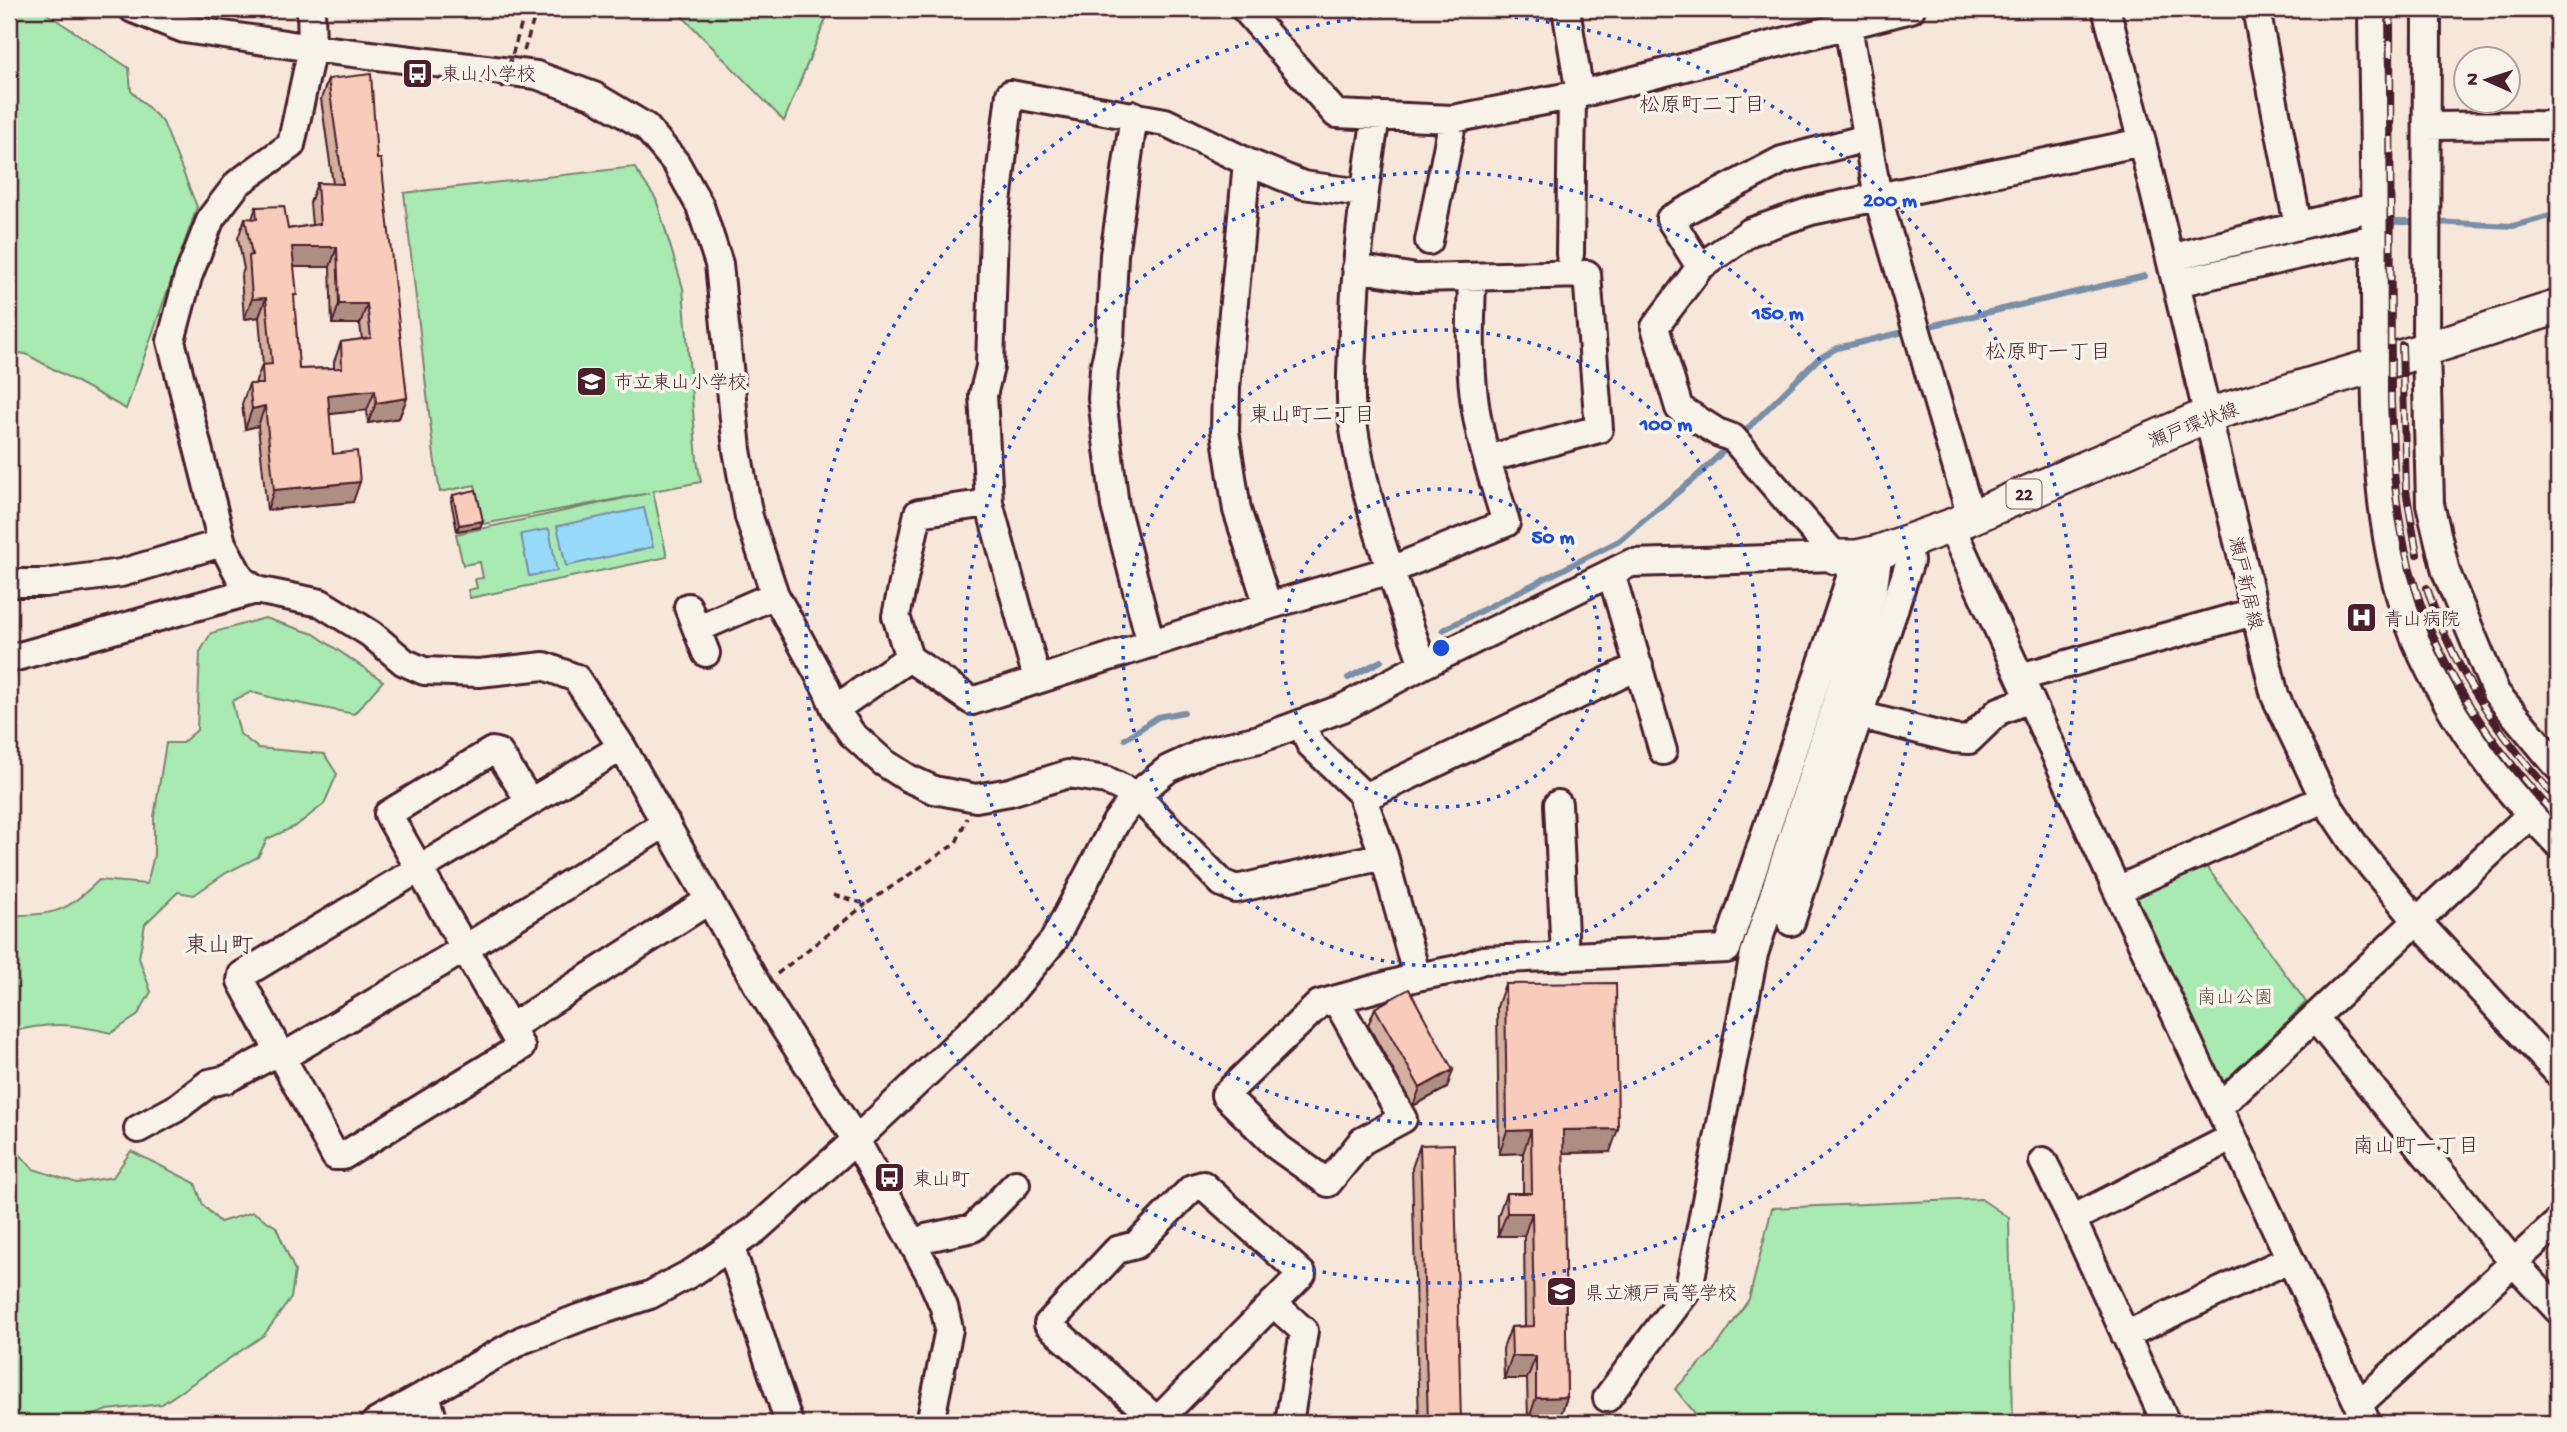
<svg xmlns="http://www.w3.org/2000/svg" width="2567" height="1432" viewBox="0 0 2567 1432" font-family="'Gochi Hand','Klee One',sans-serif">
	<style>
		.green { fill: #a9e9b2; stroke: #7a846e; stroke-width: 2 }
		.water { fill: #98dafa; stroke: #798fa7; stroke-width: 2 }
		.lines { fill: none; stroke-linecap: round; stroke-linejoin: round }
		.stream { stroke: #798fa7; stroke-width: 6 }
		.minor-casing { stroke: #4a1f2b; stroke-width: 32 }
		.major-casing { stroke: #4a1f2b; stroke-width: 38 }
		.path { stroke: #4a1f2b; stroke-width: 3.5; stroke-dasharray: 7 5; stroke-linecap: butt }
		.minor { stroke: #f7f3e8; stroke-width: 26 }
		.major { stroke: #f7f3e8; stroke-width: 33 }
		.rail-casing { stroke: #4a1f2b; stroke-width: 8 }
		.rail { stroke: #f7f3e8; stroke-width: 5; stroke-dasharray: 16; stroke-linecap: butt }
		.path-bridge { stroke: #4a1f2b; stroke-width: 3.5; stroke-dasharray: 7 5; stroke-linecap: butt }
		.wall { fill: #d5afa0; stroke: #4a1f2b; stroke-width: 2; fill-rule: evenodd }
		.shaded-wall { fill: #ae8e82; stroke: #4a1f2b; stroke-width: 2 }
		.building { fill: #f8cbba; stroke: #4a1f2b; stroke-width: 2; fill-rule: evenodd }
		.ring { fill: none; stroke: #1d4ed8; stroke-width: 3.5; stroke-dasharray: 3.5 7 }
		.labels { text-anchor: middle; stroke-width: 7; stroke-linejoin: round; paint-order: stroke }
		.shield { fill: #f7f3e8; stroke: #7e5f64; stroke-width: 2 }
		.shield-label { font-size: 18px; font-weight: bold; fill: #4a1f2b }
		.poi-label { font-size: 19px; fill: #4a1f2b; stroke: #f7f3e8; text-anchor: start }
		.street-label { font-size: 19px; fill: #4a1f2b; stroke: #f7f3e8 }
		.park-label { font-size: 19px; fill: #62524d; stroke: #f7f3e8 }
		.neighbourhood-label { font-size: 21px; fill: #4a1f2b; stroke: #f7f3e8 }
		.quarter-label { font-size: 23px; fill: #4a1f2b; stroke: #f7f3e8 }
		.centre { fill: #1d4ed8; stroke: #f7f3e8; stroke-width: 3.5 }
		.ring-label { font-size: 21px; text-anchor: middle; font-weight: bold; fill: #1d4ed8; stroke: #f7f3e8; stroke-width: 7; stroke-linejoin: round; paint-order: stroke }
	</style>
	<rect width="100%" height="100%" fill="#f7e7da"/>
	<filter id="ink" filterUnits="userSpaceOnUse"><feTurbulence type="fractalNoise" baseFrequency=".0143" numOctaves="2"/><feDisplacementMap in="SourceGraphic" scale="14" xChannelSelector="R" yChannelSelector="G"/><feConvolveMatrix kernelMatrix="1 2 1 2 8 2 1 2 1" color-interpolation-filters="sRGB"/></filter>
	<g filter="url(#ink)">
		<path class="green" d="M9,9H40L129,68L131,91L163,122L197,207L126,409L26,354L9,352Z
			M674,9H830L784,121L686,20Z
			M634,167L656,199L683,288L697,460L701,482L653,491L667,557L470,598L468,590L477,588L475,579L483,578L480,562L463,565L456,534L649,493L483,524L475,485L440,492L434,456L404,193Z
			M265,618L314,634L383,681L354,714L277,699L251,692L232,701L240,734L258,748L324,754L337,774L324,804L296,826L267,839L258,857L226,873L194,895L178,892L145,924L139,958L151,992L137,1016L111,1033C70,1023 50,1022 9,1032V933L20,915C60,915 71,907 99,880L147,884L154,855V817L166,743H182L197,730L200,652L211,633Z
			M2201,859L2306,1002L2224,1085L2218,1084L2129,899Z
			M9,1142L33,1169L77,1183L113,1177L131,1151L195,1183L203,1205L220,1222L253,1212L276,1227L295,1271L291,1298L264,1335L162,1404L107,1410L75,1423H9Z
			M1981,1199L2009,1218L2013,1423H1703L1675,1389L1715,1349L1749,1299L1772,1208Z"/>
		<path class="water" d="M644,508L653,547L566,566L557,526Z
			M549,529L557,571L529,576L521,534Z"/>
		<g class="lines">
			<path class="stream" d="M2381,222H2419
				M2433,222L2513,226L2558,214
				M2198,264L2370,224
				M1934,325L2145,276
				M1739,437L1818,359L1837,348L1904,332
				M1443,630L1619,541L1696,477L1731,444
				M1348,678L1381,661
				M1125,739L1158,717L1184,712"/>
			<defs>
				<path id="minor" d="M133,9L184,29L312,48L536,75L594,96L646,127L676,163L700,206L719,264L737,450L749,517L775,595L826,688L835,709L852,734L883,762L908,778L934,790L976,798L1010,792L1068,774L1106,780L1136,795L1222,883L1236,889L1384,856
					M311,9L312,48L291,145L238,183L211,218L188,277L171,341L222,543L241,579L256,590L321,603L371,634L404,662L424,671L479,673L544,666L576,678L622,747L759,988L856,1140L929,1273L944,1307L949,1329L930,1423
					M1245,9L1336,114L1453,119L1580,94L1911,9
					M1566,9L1580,94
					M1845,9L1878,198L1971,517
					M2106,9L2142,142L2275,696L2324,799L2358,850L2417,921L2558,1073
					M2256,9L2298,226
					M2372,9C2373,103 2375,196 2375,290C2376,402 2371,537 2416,641C2449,718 2500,785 2558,844
					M2427,9L2426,348L2430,504L2446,572L2496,693L2558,767
					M1134,115L1114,255L1110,340L1104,369L1102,399L1115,506L1151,644
					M1376,117C1364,188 1356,257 1353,329C1352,357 1349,386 1352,414C1362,499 1396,585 1423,665
					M2428,126L2558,125
					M1247,162L1226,388L1225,431L1237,510L1268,606
					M1429,241L1453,119
					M1570,254L1572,95
					M2170,258L2374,207
					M1700,267L1670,219L1782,160L1867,138
					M1356,268L1416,278L1587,274L1599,429L1487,459
					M2176,283L2375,238
					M989,503L918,513L896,616L909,658L972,701L1268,606L1391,570L1506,523C1494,482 1479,440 1474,397C1469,357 1471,318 1472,278
					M1951,526L2117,890L2367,1423
					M1836,557L1733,438L1717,432L1679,408L1655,327L1700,267L1750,232L1811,211L2142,142
					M1611,573L1663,751
					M9,583H45L121,573L222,543
					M688,607L706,653
					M697,629L775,595
					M9,659L256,590
					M2020,677L2254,612
					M1037,679L989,503L983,395L990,367L994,228L1010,94L1165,122L1247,162L1303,185L1363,193
					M835,709L909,658
					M1859,715L1954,739L1969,740L1999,711L2030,699
					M1302,723L1310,744L1365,797L1362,796L1384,856L1417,977
					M1365,797L1639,666
					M530,802L499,753L492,751L388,814L521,1047L343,1156H335L241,981L242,975L622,747
					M1558,804L1565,957
					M2117,890L2324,799
					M1791,922L1910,561L1908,541
					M1336,1000L1403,1119L1362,1141L1328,1183L1279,1148L1225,1095L1319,1004L1417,977L1458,969L1483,960L1727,949L1857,557
					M2315,1018L2513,1262L2558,1310
					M511,1027L708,901
					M281,1058L464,949L666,823
					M2220,1106L2530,815
					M138,1129L175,1109L209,1083L227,1079L278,1052
					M2043,1161L2072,1219
					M914,1246L926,1238L973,1228L1016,1184
					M731,1248L789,1423
					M1273,1303L1304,1331L1289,1423
					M2125,1335L2290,1259
					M426,1394L434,1423
					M1607,1398L1689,1288L1754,954L1874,587L1879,552
					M2358,1405L2558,1222
					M1157,1421L1302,1274L1203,1185L1192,1188L1136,1245L1117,1250L1048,1324L1160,1423
					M375,1423L522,1340L579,1318L650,1295L693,1272L755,1230L856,1140L1007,997L1054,940L1116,822L1136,795L1168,769L1207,751L1259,739L1343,708L1423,665L1631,563L1836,557
					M2166,1423L2072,1219L2233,1137"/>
				<path id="major" d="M1836,557H1857L1879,552L1951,526L2208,415L2376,365L2558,307"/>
			</defs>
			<use href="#minor" class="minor-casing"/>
			<use href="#major" class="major-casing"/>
			<path class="path" d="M524,51L537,9
				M833,895L866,904L956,843L967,818
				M777,974L866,904"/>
			<use href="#minor" class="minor"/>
			<use href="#major" class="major"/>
			<defs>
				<path id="rail" d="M2390,9L2391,401C2393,443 2393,486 2401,528C2421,644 2479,733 2558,818
					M2402,345L2406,490L2417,554
					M2427,588C2453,670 2500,737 2558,800"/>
			</defs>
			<use href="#rail" class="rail-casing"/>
			<use href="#rail" class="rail"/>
			<path class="path-bridge" d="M502,89L526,9"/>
		</g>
		<path class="wall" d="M328,79L377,159L407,398L399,418L368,423L367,410L329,414L333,454L353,502L267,510L258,426L245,429L242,404L249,384H255L262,365H263L259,317L244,319L241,276L244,269L238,238L245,218L252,219L256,207L288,229L312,225L310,203L317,183L333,184L321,99ZM294,267H330L332,324H360L362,339L341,342L334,362V368L299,369L294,303Z
			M453,495L483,521L480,527L457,531L451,501Z
			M1505,984L1610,1152L1563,1153L1567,1397L1559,1420L1528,1421L1527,1379H1504L1503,1349L1511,1327L1525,1326L1524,1236H1498V1216L1506,1193H1523V1153L1499,1154L1497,1007Z
			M1375,1008L1447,1088L1413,1106L1368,1025Z
			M1420,1145L1461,1423H1419L1412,1168Z"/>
		<path class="shaded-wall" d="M292,247H337L330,267H285Z
			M266,298L259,317L244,319L252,299Z
			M339,304H367L360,324H332Z
			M375,390L367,410L321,415L328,395Z
			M407,398L399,418L368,423L376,403Z
			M265,406L258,426L245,429L252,409Z
			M360,482L353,502L267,510L274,490Z
			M483,521L480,527L457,531L459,525Z
			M1453,1070L1447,1088L1413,1106L1420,1088Z
			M1618,1129L1610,1152L1555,1153L1563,1130Z
			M1531,1130L1523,1153L1499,1154L1507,1131Z
			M1507,1213H1532L1524,1236H1498Z
			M1512,1356H1536L1527,1379H1504Z
			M1567,1397L1559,1420L1528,1421L1536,1398Z"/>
		<path class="building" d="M371,74L377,159H381L407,398L376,403L375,390L328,395L333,454L357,451L360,482L274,490L265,406L252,409L249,384H263L262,365L272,364L266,298L252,299L249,256L252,255L245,218L257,219L256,207L284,206L288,229L320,224L317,183L343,184L328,79ZM292,247H337L339,304H367L371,338L341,342L342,368L299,369L294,295H297Z
			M476,490L483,521L459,525L453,495Z
			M1616,983L1618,1129L1563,1130L1567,1397L1536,1398V1356H1512L1511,1327L1534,1326L1532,1213H1507L1506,1193H1532L1531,1130L1507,1131L1505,984Z
			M1409,989L1453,1070L1420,1088L1375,1008Z
			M1454,1144L1461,1423H1428L1420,1145Z"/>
	</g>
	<g class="ring">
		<circle cx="1441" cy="648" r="159"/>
		<circle cx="1441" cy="648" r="318"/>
		<circle cx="1441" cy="648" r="476"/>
		<circle cx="1441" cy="648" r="635"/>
	</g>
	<defs>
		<symbol id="bus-square" viewBox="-11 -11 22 22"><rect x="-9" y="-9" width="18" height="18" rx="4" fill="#4a1f2b" stroke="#f7f3e8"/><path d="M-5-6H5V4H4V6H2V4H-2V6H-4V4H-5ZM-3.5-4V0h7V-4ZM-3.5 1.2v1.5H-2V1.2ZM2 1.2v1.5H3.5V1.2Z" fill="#fff"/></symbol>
		<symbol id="school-square" viewBox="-11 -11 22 22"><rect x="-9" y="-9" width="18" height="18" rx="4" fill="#4a1f2b" stroke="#f7f3e8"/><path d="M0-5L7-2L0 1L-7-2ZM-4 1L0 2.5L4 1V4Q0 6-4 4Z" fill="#fff"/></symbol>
		<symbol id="hospital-square" viewBox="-11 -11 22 22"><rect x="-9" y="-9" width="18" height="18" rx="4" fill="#4a1f2b" stroke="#f7f3e8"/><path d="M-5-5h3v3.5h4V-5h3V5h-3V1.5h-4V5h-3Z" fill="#fff"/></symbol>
	</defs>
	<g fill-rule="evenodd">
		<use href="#bus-square" x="400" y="56" width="35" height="35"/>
		<use href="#school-square" x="574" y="364" width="35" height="35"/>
		<use href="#hospital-square" x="2344" y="600" width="35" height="35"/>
		<use href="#bus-square" x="872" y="1160" width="35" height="35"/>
		<use href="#school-square" x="1544" y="1274" width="35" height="35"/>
	</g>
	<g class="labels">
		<rect class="shield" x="2006.5" y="479.5" width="35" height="29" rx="5"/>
		<g class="shield-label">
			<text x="2024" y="500">22</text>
		</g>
		<g class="poi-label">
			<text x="441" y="80">東山小学校</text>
			<text x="614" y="388">市立東山小学校</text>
			<text x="2384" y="625">青山病院</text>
			<text x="913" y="1185">東山町</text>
			<text x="1585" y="1299">県立瀬戸高等学校</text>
		</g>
		<g class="street-label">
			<text transform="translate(2193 424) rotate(-21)" y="7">瀬戸環状線</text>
			<text transform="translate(2247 583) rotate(77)" y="7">瀬戸新居線</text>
		</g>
		<g class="park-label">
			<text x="2235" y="1003">南山公園</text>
		</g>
		<g class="neighbourhood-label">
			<text x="1702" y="111">松原町二丁目</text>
			<text x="2048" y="358">松原町一丁目</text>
			<text x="1312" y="421">東山町二丁目</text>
			<text x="2416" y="1152">南山町一丁目</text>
		</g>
		<g class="quarter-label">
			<text x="219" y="952">東山町</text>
		</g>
	</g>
	<circle cx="1441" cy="648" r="10" class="centre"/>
	<g class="ring-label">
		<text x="1890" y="206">200 m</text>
		<text x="1778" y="319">150 m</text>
		<text x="1666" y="430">100 m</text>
		<text x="1553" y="543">50 m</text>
	</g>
	<rect width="2567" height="1432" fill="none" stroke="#f7f3e8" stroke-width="35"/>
	<rect x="18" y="18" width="2532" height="1397" fill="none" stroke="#4a1f2b" stroke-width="2.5" filter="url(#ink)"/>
	<g transform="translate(2487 80) rotate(273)"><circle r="33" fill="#f7f3e8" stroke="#b29e9c" stroke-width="2"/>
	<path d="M0-5L12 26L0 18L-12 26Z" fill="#4a1f2b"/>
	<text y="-10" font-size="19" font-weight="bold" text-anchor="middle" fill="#4a1f2b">N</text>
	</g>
</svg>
